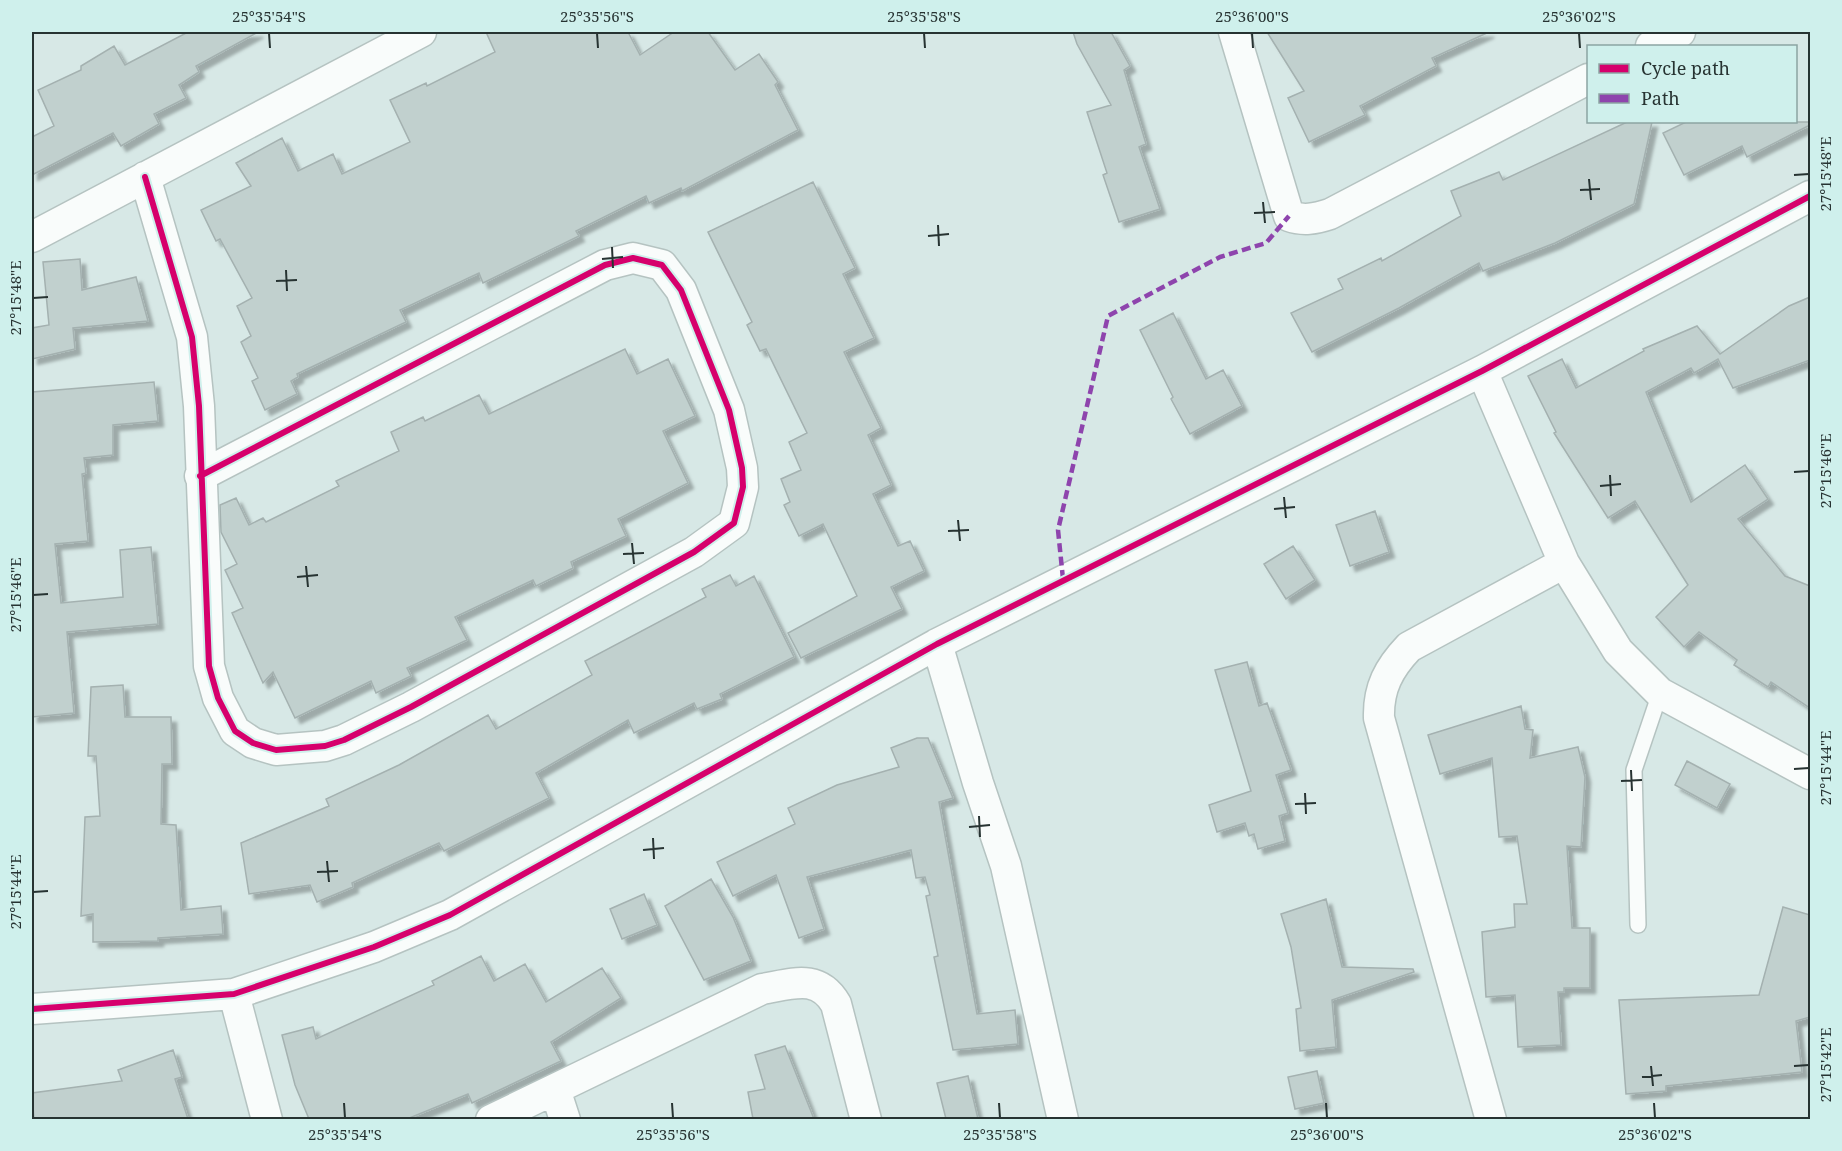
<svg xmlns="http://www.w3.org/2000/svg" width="1842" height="1151" viewBox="0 0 1842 1151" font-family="'Noto Serif',serif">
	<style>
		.building { fill: #c1d0ce; stroke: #a4b1b0; stroke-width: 1.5; filter: url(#shadow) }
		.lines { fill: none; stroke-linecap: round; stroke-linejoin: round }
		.service-casing { stroke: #b5c3c1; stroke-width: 18 }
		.minor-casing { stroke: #b5c3c1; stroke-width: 33 }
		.service { stroke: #f9fcfb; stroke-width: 15 }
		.minor { stroke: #f9fcfb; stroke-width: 30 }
		.quiet { stroke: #8e44ad; stroke-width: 4.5; stroke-dasharray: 9 4.5; stroke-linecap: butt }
		.cycleway-casing { stroke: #cff0ec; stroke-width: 10 }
		.cycleway { stroke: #d6006c; stroke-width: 6 }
		.ticks { fill: none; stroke: #273332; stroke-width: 2 }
		.neatline { fill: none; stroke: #273332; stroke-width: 2 }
		.ticks-label { font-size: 15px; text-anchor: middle; fill: #273332 }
	</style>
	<defs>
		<filter id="shadow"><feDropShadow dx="5.5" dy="5.5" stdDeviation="1.5" flood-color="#0004"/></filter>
	</defs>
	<rect width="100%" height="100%" fill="#d7e8e6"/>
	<path class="building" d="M188,32H258L196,66L199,72L179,85L186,98L154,114L159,124L121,146L113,133L32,175V137L54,126L38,90L81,70V66L114,46L125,65Z
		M486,32H628L640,55L674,32H708L735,70L759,54L778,82L775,85L798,130L682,191L681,188L649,203L646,196L576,231L579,236L483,283L479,273L400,310L406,322L297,374L298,377L291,381L297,394L265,410L252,381L258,378L241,342L251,336L237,306L252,298L220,239L216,241L201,210L251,186L236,163L282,138L298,171L333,154L342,174L410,142L390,100L426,83L427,86L495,52Z
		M1073,32H1111L1130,66L1124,70L1146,144L1139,147L1160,209L1119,222L1103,175L1107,173L1087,112L1111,105L1077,44Z
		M1267,32H1489L1432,58L1436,66L1360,106L1365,115L1309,142L1288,98L1304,91Z
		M1627,122H1652L1634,204L1555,243L1483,271L1479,263L1399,308L1312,352L1291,313L1343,289L1338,279L1381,258L1382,261L1461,216L1451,191L1499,172L1503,180Z
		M1686,122H1810V125L1747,157L1742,146L1684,175L1663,133Z
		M813,182L855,268L843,274L874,338L844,352L881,428L868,435L891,485L873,494L898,546L910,541L924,571L891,587L902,609L801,658L788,633L857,596L823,524L799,536L784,505L790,502L781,479L801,470L789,442L807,433L766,349L760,351L747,325L752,322L708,232Z
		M80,259L82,290L136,277L148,321L73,328L75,349L32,359V328L49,325L43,262Z
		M1810,297V360L1733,388L1718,359L1694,373L1691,368L1646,392L1691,502L1745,465L1768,499L1738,519L1785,576L1810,586V708L1771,682L1768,687L1734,665L1737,660L1699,632L1684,647L1656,617L1688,585L1635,501L1608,518L1554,433L1556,432L1528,376L1562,359L1576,388L1644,351L1643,349L1697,326L1720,354L1789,306Z
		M1173,313L1206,379L1223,370L1242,406L1190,434L1171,399L1173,397L1140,330Z
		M625,349L637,374L668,359L695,416L663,431L688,483L618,519L626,536L571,562L573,568L536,586L533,580L455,617L467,640L407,668L411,676L376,693L371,681L295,718L273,672L263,683L232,613L243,608L225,570L237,564L221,532L220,505L236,498L249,525L263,518L266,522L339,486L336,481L399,451L391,432L423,417L425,421L479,395L489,414Z
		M154,382L158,421L113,425V455L84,458L86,473L82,474L88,541L55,544L61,603L123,597L120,550L151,547L158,624L67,632L74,713L32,717V392Z
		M1375,511L1389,552L1350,566L1336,525Z
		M1293,546L1315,580L1286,599L1264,564Z
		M730,575L736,586L754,576L794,657L720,694L722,699L697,709L694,703L634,733L628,720L536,773L549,798L444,851L439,843L352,883L353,887L317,902L310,885L249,894L241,843L329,806L326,799L399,765L488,715L496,729L592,675L585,661L706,597L702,589Z
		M1247,662L1259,706L1267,703L1291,770L1276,775L1288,813L1279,816L1285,841L1258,849L1254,834L1249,836L1245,823L1217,832L1209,805L1251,791L1215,670Z
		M123,685L125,717H171L172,764H162L161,824L176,825L181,910L221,906L223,934L158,938V941L93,942V914L81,916L85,817L100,816L96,756H88L91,687Z
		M1521,706L1525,729L1533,730L1530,758L1578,747L1585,777L1581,847L1567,846L1572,928H1590V988H1564V992H1558L1561,1045L1518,1047L1515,995L1486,997L1482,932L1515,927L1514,904H1527L1517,836L1499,837L1492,758L1440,774L1428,735Z
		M917,738H928L953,798L939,802L977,1014L1015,1010L1018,1044L953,1050L934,957L938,956L926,896L930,895L925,877L916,878L911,850L807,877L824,929L799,938L776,875L733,896L717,862L795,824L788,808L837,785L899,767L891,748Z
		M1687,761L1730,784L1717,808L1675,785Z
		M711,879L733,917L751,961L704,980L665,906Z
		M644,894L657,925L622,939L610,909Z
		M1326,899L1342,967L1413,969L1414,972L1332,1000L1336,1047L1300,1051L1296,1009L1301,1008L1291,947L1281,914Z
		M1783,907L1810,915V1017L1796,1021L1802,1072L1666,1086V1091L1626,1094L1619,1000L1759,995Z
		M481,956L494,981L525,964L546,1002L602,968L621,998L551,1042L561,1061L472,1103L468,1094L407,1119H309L295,1085L282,1035L313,1027L316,1039L434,985L432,981Z
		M785,1046L814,1119H753L748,1092L765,1089L755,1055Z
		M173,1050L182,1077L175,1079L188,1119H34L32,1093L122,1081L118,1070Z
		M1317,1071L1324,1103L1295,1109L1288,1077Z
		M968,1076L978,1119H946L937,1083Z"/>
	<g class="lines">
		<defs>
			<path id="service" d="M1638,925L1634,770L1660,693"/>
			<path id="minor" d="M1234,32L1289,216C1303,221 1315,219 1330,214L1588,79
				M1651,46L1680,32
				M145,177L192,337L199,406L209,666L218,698L235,731L253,743L276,750L325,746L344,740L411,707L694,552L734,523L743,487L742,468L729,410L681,290L662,265L633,258L605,265L200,476
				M32,237L421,32
				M1482,371L1564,563L1618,651L1660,693L1810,774
				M937,644L978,783L1006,866L1063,1120
				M234,994L267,1120
				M32,1009L234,994L374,947L450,915L937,644L1482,371L1810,196
				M555,1089L565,1120
				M491,1120L762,989C792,984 818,973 836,1004L866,1120
				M1491,1120L1379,718C1378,688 1389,668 1409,647L1564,563"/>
		</defs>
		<use href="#service" class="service-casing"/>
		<use href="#minor" class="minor-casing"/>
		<use href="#service" class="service"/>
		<use href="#minor" class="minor"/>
		<path class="quiet" d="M1063,579L1058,530L1108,316L1220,257L1266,243L1289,216"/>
		<defs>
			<path id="cycleway" d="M145,177L192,337L199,406L209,666L218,698L235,731L253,743L276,750L325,746L344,740L411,707L694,552L734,523L743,487L742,468L729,410L681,290L662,265L633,258L605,265L200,476
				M32,1009L234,994L374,947L450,915L937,644L1482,371L1810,196"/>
		</defs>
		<use href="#cycleway" class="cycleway-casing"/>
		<use href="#cycleway" class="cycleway"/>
	</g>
	<path class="ticks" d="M269,33L270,48M597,33L598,48M924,33L925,48M1252,33L1253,48M1579,33L1580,48M1794,175L1809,174M1589,179L1591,200M1580,190L1600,189M1263,202L1265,223M1254,213L1275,212M938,225L939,246M928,236L949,234M612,247L613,268M602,259L623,257M286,270L287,291M276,281L297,280M33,298L48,297M1794,472L1809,471M1610,475L1611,496M1600,486L1621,484M1284,497L1286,518M1274,509L1295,507M958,520L960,541M948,531L969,530M632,543L634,564M623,554L644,553M306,566L308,587M297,577L318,575M33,595L48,594M1794,769L1809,768M1631,770L1632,791M1621,781L1642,780M1305,793L1306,814M1295,804L1316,803M979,816L980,837M969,827L990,825M653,838L654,859M643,850L664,848M327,861L329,882M317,872L338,871M33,892L48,891M1651,1066L1653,1086M1794,1066L1809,1065M1642,1077L1662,1075M344,1103L345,1118M672,1103L673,1118M999,1103L1000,1118M1326,1103L1327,1118M1654,1103L1655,1118"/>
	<rect width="1842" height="1151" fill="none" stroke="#cff0ec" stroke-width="66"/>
	<rect x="1587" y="45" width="210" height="78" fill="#cff0ec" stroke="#8ca4a2" stroke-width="1.5"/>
	<rect x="1599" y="64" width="30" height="9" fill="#d6006c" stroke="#8ca4a2" stroke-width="1.5"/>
	<text x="1641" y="75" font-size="18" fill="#273332">Cycle path</text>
	<rect x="1599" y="94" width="30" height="9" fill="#8e44ad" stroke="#8ca4a2" stroke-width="1.5"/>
	<text x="1641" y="105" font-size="18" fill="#273332">Path</text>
	<rect x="33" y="33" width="1776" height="1085" class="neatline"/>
	<g class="ticks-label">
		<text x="269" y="22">25°35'54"S</text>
		<text x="597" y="22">25°35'56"S</text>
		<text x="924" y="22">25°35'58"S</text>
		<text x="1252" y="22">25°36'00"S</text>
		<text x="1579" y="22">25°36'02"S</text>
		<text transform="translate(1826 174) rotate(-90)" y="5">27°15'48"E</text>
		<text transform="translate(16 298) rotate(-90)" y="5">27°15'48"E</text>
		<text transform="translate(1826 471) rotate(-90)" y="5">27°15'46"E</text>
		<text transform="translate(16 595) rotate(-90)" y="5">27°15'46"E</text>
		<text transform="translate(1826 768) rotate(-90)" y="5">27°15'44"E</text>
		<text transform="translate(16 892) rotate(-90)" y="5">27°15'44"E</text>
		<text transform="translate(1826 1065) rotate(-90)" y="5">27°15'42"E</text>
		<text x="345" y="1140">25°35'54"S</text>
		<text x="673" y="1140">25°35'56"S</text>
		<text x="1000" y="1140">25°35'58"S</text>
		<text x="1327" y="1140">25°36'00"S</text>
		<text x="1655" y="1140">25°36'02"S</text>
	</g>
</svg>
